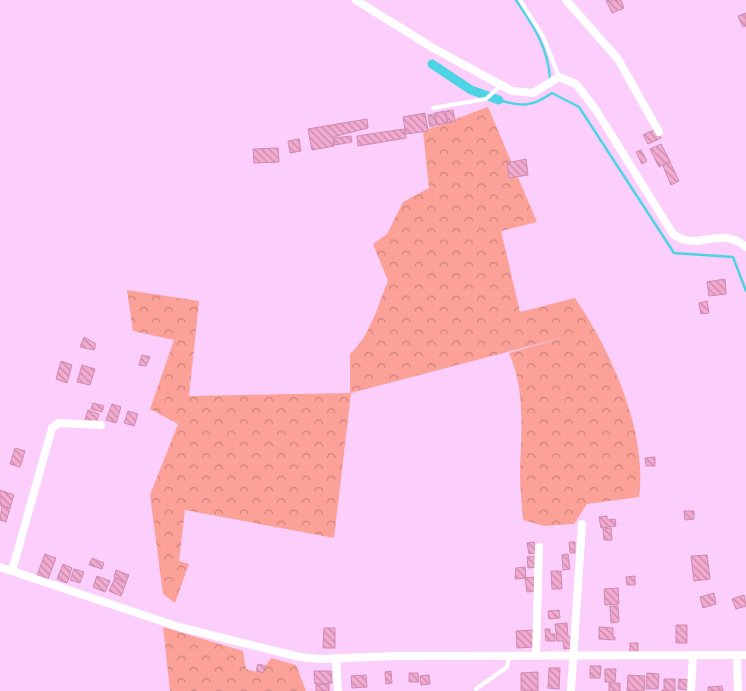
<svg xmlns="http://www.w3.org/2000/svg" width="746" height="691" viewBox="0 0 746 691" font-family="'Public Sans',sans-serif">
	<style>
		.forest { fill: url(#forest-crowns) }
		.lines { fill: none; stroke-linecap: round; stroke-linejoin: round }
		.stream { stroke: #4dd4e4; stroke-width: 2.5 }
		.canal { stroke: #4dd4e4; stroke-width: 9 }
		.building { fill: url(#building-back-hatch); stroke: #d08aaf }
		.service { stroke: #fff; stroke-width: 4 }
		.minor { stroke: #fff; stroke-width: 8 }
	</style>
	<defs>
		<pattern id="forest-crowns" width="20" height="18" patternUnits="userSpaceOnUse" patternTransform="scale(1.25)"><rect width="20" height="18" fill="#fba197"/><path d="M2 6a3 3 0 1 1 6 0M12 15a3 3 0 1 1 6 0" fill="none" stroke="#cd837d"/></pattern>
		<pattern id="building-back-hatch" width="6" height="6" patternUnits="userSpaceOnUse" patternTransform="scale(1.25)"><rect width="6" height="6" fill="#f2aad0"/><path d="M-1 5l2 2M0 0l6 6M5-1l2 2" fill="none" stroke="#c58aaa"/></pattern>
	</defs>
	<rect width="100%" height="100%" fill="#fccefb"/>
	<path class="forest" d="M488,107L537,222L501,231L520,312L575,298C611,351 648,432 639,497L587,504L574,524L544,526L523,520C522,504 520,488 520,473C521,433 526,391 509,353L568,336L351,393L334,538L185,510L179,561L189,564L175,603L163,594L150,495L178,424L150,409L174,340L133,331L127,290L199,301L189,396L350,393V354C370,336 378,305 388,281L373,244L387,234L403,202L429,188L423,131Z
		M163,627L243,651L246,669L261,673L271,658L296,665L306,691H170Z"/>
	<g class="lines">
		<path class="stream" d="M516,0C533,25 549,49 550,80
			M499,100C522,107 532,107 552,93L579,107L674,253L733,257L746,291"/>
		<path class="canal" d="M432,64L471,90L499,100"/>
	</g>
	<path class="building" d="M606,0H621L624,8L612,13Z
		M746,13V26L743,27L738,16Z
		M453,110L455,121L448,123L446,111Z
		M445,111L447,123L437,125L435,113Z
		M425,113L428,131L406,134L403,117Z
		M434,114L436,125L430,127L428,115Z
		M367,119L368,128L333,137L334,146L312,150L308,129Z
		M404,129L406,138L358,146L357,136Z
		M656,129L661,138L648,144L643,135Z
		M351,136L352,142L335,145L334,138Z
		M299,139L301,151L290,153L288,141Z
		M661,144L670,161L659,167L650,149Z
		M278,148L279,162L254,163L253,149Z
		M641,150L647,161L642,164L636,152Z
		M526,159L528,175L509,178L507,163Z
		M670,162L679,181L671,185L663,166Z
		M725,279L726,294L709,296L707,282Z
		M707,301L709,313L701,314L699,303Z
		M84,337L96,344L94,350L80,347Z
		M142,355L150,357L146,366L139,365Z
		M61,361L72,365L67,383L56,379Z
		M82,365L95,369L90,385L77,382Z
		M93,403L104,406L102,412L91,409Z
		M112,404L121,407L116,423L106,420Z
		M88,410L99,414L96,424L85,420Z
		M128,411L138,414L134,426L124,423Z
		M15,448L25,451L20,467L10,464Z
		M655,457V466H646L645,458Z
		M0,490L14,495L10,508L0,505Z
		M2,506L10,508L6,522L0,520Z
		M684,511H694V519L685,520Z
		M607,516V520L615,519L616,526L601,528L599,517Z
		M611,528L612,540H604L603,529Z
		M534,542L536,553L529,554L527,543Z
		M569,542H575V553H570Z
		M45,554L56,558L48,579L37,575Z
		M568,554L570,569L563,570L562,555Z
		M707,555L710,579L694,581L691,556Z
		M536,556L537,567L528,568L527,557Z
		M92,558L104,563L102,569L89,565Z
		M63,564L72,568L67,583L57,579Z
		M525,567L526,578L515,579L516,568Z
		M74,569L84,572L80,583L70,580Z
		M116,570L129,575L126,582L114,577Z
		M551,571H561L562,589H552Z
		M97,576L110,581L105,592L93,587Z
		M635,576V585H627L626,577Z
		M534,577L536,591L527,592L525,578Z
		M115,578L126,583L121,596L109,591Z
		M618,588L619,604L605,605L604,589Z
		M714,593L716,604L703,608L700,597Z
		M744,595L746,606L736,609L732,599Z
		M610,606H618L619,622L611,623Z
		M559,610L560,618L549,619L548,611Z
		M567,623L568,637H572L573,648L564,649L563,641H557L555,624Z
		M676,625H687V643H676Z
		M599,627L613,628V637H615V640L599,639Z
		M324,628H335V648H323Z
		M545,629H550V634H555V641H546Z
		M533,630L534,647L517,648L516,631Z
		M630,643H638V653H630Z
		M258,664L266,666L263,673L256,671Z
		M590,666H601L600,678H590Z
		M549,668H560L559,689L548,688Z
		M605,669H616L615,682H605Z
		M314,671H331L332,683L315,684Z
		M391,671L392,683L386,684L385,672Z
		M538,672V691H521V673Z
		M409,673H418L419,682H409Z
		M647,673L659,674L658,689H646Z
		M366,675L367,687L352,688L351,676Z
		M429,675L430,684L421,685L420,676Z
		M628,675L645,676L644,691H627Z
		M664,679H675V691H661L664,690Z
		M679,679L689,680L688,690L678,689Z
		M609,683H620V691H609Z
		M329,684V691H316V685Z
		M722,686L723,691H708V687Z"/>
	<g class="lines">
		<path class="service" d="M520,0L544,38L559,77
			M433,108L486,99L500,86
			M476,689L507,667L509,657"/>
		<path class="minor" d="M356,0L433,48L512,91L533,93L559,77L576,84L596,110L673,234C699,253 718,224 746,247
			M566,0L618,59L659,132
			M0,567L179,627L300,657L320,659L395,656L746,655
			M12,571L52,428L59,423L101,425
			M737,655L738,691
			M536,656L539,547
			M336,658L338,691
			M571,691L582,524
			M691,691L693,655"/>
	</g>
</svg>
